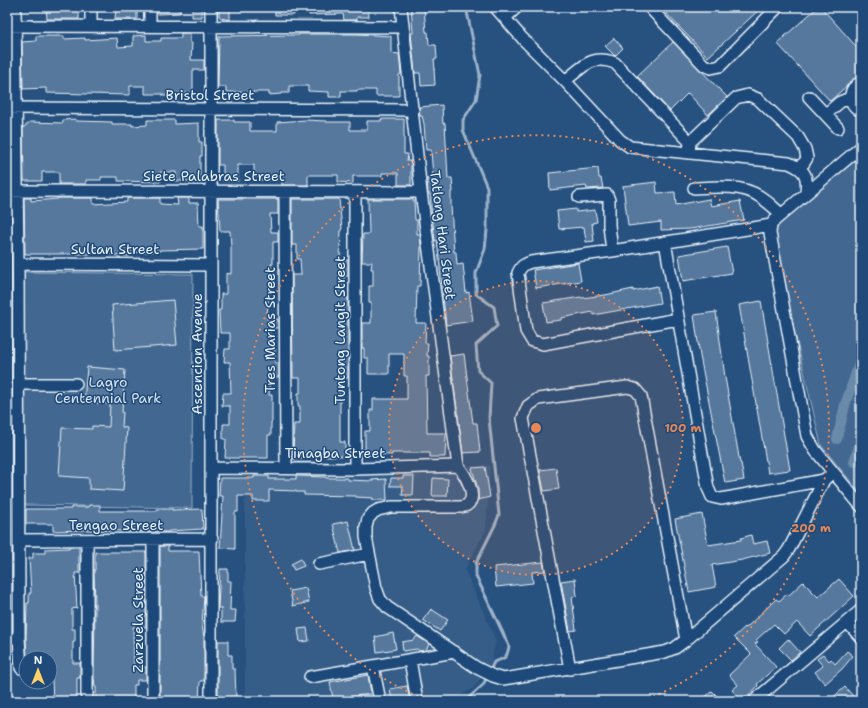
<svg xmlns="http://www.w3.org/2000/svg" width="868" height="708" viewBox="0 0 868 708" font-family="'Shantell Sans',sans-serif">
	<style>
		.built { fill: #355d88 }
		.green { fill: #436891; stroke: #96acc4 }
		.lines { fill: none; stroke-linecap: round; stroke-linejoin: round }
		.stream { stroke: #9db3c9; stroke-width: 3 }
		.canal { stroke: #6b8aaa; stroke-width: 10 }
		.building { fill: #57789d; stroke: #e8f1f8 }
		.minor-casing { stroke: #e8f1f8; stroke-width: 14 }
		.minor { stroke: #1f4a7a; stroke-width: 11 }
		.ring { fill: none; stroke: #e88753; stroke-width: 2; stroke-dasharray: 2 4 }
		.labels { text-anchor: middle; stroke-width: 3; stroke-linejoin: round; paint-order: stroke }
		.street-label { font-size: 14px; fill: #e8f1f8; stroke: #1f4a7a }
		.park-label { font-size: 14px; fill: #d8e3ee; stroke: #1f4a7a }
		.centre { fill: #e88753; stroke: #1f4a7a; stroke-width: 2 }
		.ring-label { font-size: 12px; text-anchor: middle; font-weight: bold; fill: #e88753; stroke: #1f4a7a; stroke-width: 3; stroke-linejoin: round; paint-order: stroke }
	</style>
	<rect width="100%" height="100%" fill="#27517f"/>
	<filter id="ink" filterUnits="userSpaceOnUse"><feTurbulence type="fractalNoise" baseFrequency=".025" numOctaves="2"/><feDisplacementMap in="SourceGraphic" scale="8" xChannelSelector="R" yChannelSelector="G"/><feConvolveMatrix kernelMatrix="1 2 1 2 8 2 1 2 1" color-interpolation-filters="sRGB"/></filter>
	<g filter="url(#ink)">
		<path class="built" d="M490,465L486,530L465,570L496,641L491,663L474,688L451,701H245V473H383Z"/>
		<path class="green" d="M861,156V494L821,445L771,230Z
			M23,272L193,274L192,508L25,505Z"/>
		<g class="lines">
			<path class="stream" d="M465,701L483,685L494,662C506,658 507,658 509,646L476,576V563L495,525L499,515L489,418L491,383L478,371L476,345L497,326L494,307L476,294V273L485,249L487,230V187L463,130V120L476,100L480,75L466,7"/>
			<path class="canal" d="M837,439L845,405L861,358
				M854,462L861,439"/>
		</g>
		<path class="building" d="M46,7H79V19H47Z
			M116,7H137V19H115Z
			M158,7H180V13L158,14Z
			M219,7H230V20L221,18L219,16Z
			M275,7H293L294,15H275Z
			M309,7H368L369,17H357V20H344L343,14L309,15Z
			M411,7H424L426,32H428L429,45H436L437,59H434L435,69H434L435,85L421,86L420,73H415L411,33H413Z
			M660,7H762L708,57Z
			M818,7H821L861,52V73L830,101L777,43Z
			M192,8H202V17H192Z
			M181,33H190V43H192L191,60H204V70H193V93L174,94V96H163V94H145V86H130V95L46,93V88L23,89L22,42L36,41V36H64V39L85,38V40L117,38L118,47L133,46V36L146,35V41H161V38H181Z
			M299,34H357L391,36V53L399,54L401,74L399,75V96H376V90H357V91H341V97H329V92L308,91V86H289V93H281V94L269,95V92H253V94H243V92H226V87H218L219,36L299,35Z
			M614,38L623,48L615,56L605,46Z
			M673,42L727,97L708,115L688,93L670,111L637,76Z
			M442,105L443,124L445,123L448,178H452L453,192H451V206L454,252H456L457,265L463,264L466,293L469,292L473,321L446,325L437,240L435,241L431,207L430,194H428L427,178H433L431,150H426L424,124L422,116H420L419,107Z
			M76,119V121L112,122V124H132V126L147,125V120H175V124L199,123V142H202V156H200V181H176V172H160V182L118,181V177H101V180H86V184H59V172H42V181H24L23,128L30,122L63,123V120Z
			M381,119H404V154H408L407,161H411V185H398V173H382V176H353V183L338,182V175H308V185H282V180H259V176H254V165H238V181H223V165H218V120H234V122H250V131H277V122L305,120L326,121V122H350V130H367V121H381Z
			M598,168L599,178H601L603,188L587,189L586,186L550,190L549,173Z
			M656,182L657,193L675,192L676,205L709,199L711,206L740,201L744,220L690,229L661,230V222L628,226L623,186Z
			M24,198H31V201L58,199V198H93V204L127,202V198H160V204L178,205L177,198H189V203H198L199,226H203V249L160,250V251L130,253V256L111,255V250L92,251V254H25Z
			M218,199H278V214H270L271,232H278V242H273V264H271V289L269,288L267,319H278V328H270L269,347L275,348V363H279V377H270L269,395H272V422H271V435H268V458H225L226,439H223V424H230V406H222L223,393H231L230,362H224L225,349H230V333H220L219,310H221V294H226V273L231,274V247L230,231H220Z
			M292,199H339L342,229H341L340,260H348V276H344V298H348V378H340V442H345V456H321V453H302V459H293L294,424H300V406H298V393H300V378H293L292,275H301L300,259H297V245H292Z
			M368,199H412V200H414L415,220H417V234H420L421,246L420,286H417L416,323H426L425,343H428L427,356H429V376H426L427,433H446L445,457H430V453H392V455L365,454V431H370V410H373V399H407V376H404V354H389V374H368V358H364V348H362V323H371V303H369V286H373V269H371L372,262H362L363,234H369Z
			M576,209V212L595,210L597,222L592,223L594,241L586,242L584,227L559,229L557,211Z
			M727,247L732,273L683,281L679,255Z
			M578,263L581,281L536,288L533,270Z
			M657,286L660,303L593,315V312L561,318V320L546,322L543,303L581,297L582,298L605,295L633,289V291Z
			M173,300L177,345L115,350L112,305Z
			M761,301L790,470L768,473L739,305Z
			M716,312L725,377L740,463H741L744,480L725,483L700,356L694,315Z
			M464,354L473,423H477L480,452L463,453L450,356Z
			M87,367L125,370L122,412H123L122,427L127,428L123,491L89,489V478L59,476L62,428L92,429V426L109,427L110,404L84,402Z
			M485,467L490,497L478,500V490L472,468Z
			M556,468L559,489L544,491L540,470Z
			M254,476H269V479H296V476L326,477V478H348V480L373,481L372,480L386,479L387,500H373V498L356,497V496L304,495V492H296V491L269,490V501H253V496H238V512H235V549L220,548L223,496H219L220,478H254Z
			M403,476H414L413,495H402L403,486H390L391,478H403Z
			M433,478L448,479L447,496H432Z
			M89,505H100V511H157V509H173L172,510L202,509L203,529L169,531L168,532L88,530L53,531V524H26V509H71V507H89Z
			M702,514L708,545L741,540V538L751,535L753,544L767,541L770,553L742,560L712,565L716,587L689,592L675,519Z
			M348,521L355,550L340,553L333,524Z
			M160,546H168V551H199L201,596H204L202,625L204,638V681H200L199,701H160Z
			M69,547H79V573H75L77,608L72,609V629H75V642H73V663H80V678H77V699H74V701H53L51,658H27L26,638L27,603H29V593H31L29,558H33V553H45V549L69,548Z
			M95,552H146V627H133L134,667H146V680H137V685H134V701L96,700V687H95L94,678L95,604L94,570H95Z
			M301,559L304,566L294,570L291,564Z
			M543,562L545,571L532,572L533,583L496,587L494,567Z
			M220,569H228V581H231L230,610H236L235,622H221V608H218Z
			M575,579L577,596L572,597L576,630L570,631L561,581Z
			M839,579L854,596L810,636L797,622L784,634L774,624L756,640L758,642L755,644L776,667L757,684L758,686L742,701L732,690L738,685L729,675L751,654L734,637L745,627L746,628L776,599L779,601L787,594L789,595L803,582L818,597Z
			M306,588L309,602L293,606L290,591Z
			M431,609L448,620L440,631L423,620Z
			M307,628L309,641L300,642L298,629Z
			M393,633L396,649L377,652L375,637Z
			M417,636L429,644L426,650L420,651L417,649L403,651L402,642L414,640Z
			M788,639L800,652L791,660L779,648Z
			M218,641H228V655H232V669H235L236,697L233,696V701H221V696H218Z
			M847,651L853,656L842,669L825,684L815,672L823,666L817,659L823,654L829,661L831,659L835,664Z
			M368,675L371,694L333,699L330,682Z
			M407,686L410,701H392L390,689Z
			M845,687L853,696L847,701H829Z
			M712,691L718,697L714,701H701Z"/>
		<g class="lines">
			<defs>
				<path id="minor" d="M15,7L18,264L19,638L21,668
					M91,7V26
					M150,7V26
					M211,7V701
					M401,7L421,192L458,466C464,473 479,496 467,505C466,506 463,506 461,507H391L378,510L373,513L368,519L366,527V537L376,588L380,599L387,607L477,668L493,676L503,679L665,652L675,648L686,640L784,556L789,549L824,480L833,472
					M495,7L523,39L565,81L620,140L630,147L789,163C805,170 808,175 806,192
					M649,7L704,65L711,68L720,66L778,7
					M505,18L517,7
					M7,26L403,27
					M565,81C583,67 591,54 615,63L690,142
					M861,82C848,88 847,104 861,111
					M809,97L838,128
					M7,108L413,110
					M826,114L840,102L850,98
					M861,147L775,220L771,225L770,233L807,436L815,450L861,506
					M689,153L690,142L736,98L748,95L758,99L798,137L805,149L807,158L804,163L798,167
					M694,188C715,187 740,184 759,196C767,201 774,208 781,214
					M7,191L421,192
					M285,192L286,468
					M355,192V469
					M579,197L607,195L609,200V225L612,251
					M665,242L708,488L712,497L721,499L824,480
					M18,264L211,265
					M678,319L543,344L532,341L526,331L518,273C521,266 524,264 531,262L612,251L771,225
					M19,384H76
					M212,468L355,469L458,466
					M20,540L212,539
					M319,564L369,554
					M847,622L861,638
					M7,638H19
					M410,660L417,701
					M373,666L380,701
					M570,669L523,418L528,406L538,399L627,387L635,389L641,396L686,640
					M310,677L454,652
					M87,701V540
					M153,701V540
					M754,701L861,610"/>
			</defs>
			<use href="#minor" class="minor-casing"/>
			<use href="#minor" class="minor"/>
		</g>
	</g>
	<circle cx="536" cy="428" r="147" fill="#e88753" fill-opacity=".12"/>
	<g class="ring">
		<circle cx="536" cy="428" r="147"/>
		<path d="M429 701A293 293 0 1 1 643 701"/>
	</g>
	<g class="labels">
		<g class="street-label">
			<text x="210" y="100">Bristol Street</text>
			<text x="214" y="181">Siete Palabras Street</text>
			<text transform="translate(443 235) rotate(83)" y="5">Tatlong Hari Street</text>
			<text x="115" y="254">Sultan Street</text>
			<text transform="translate(270 330) rotate(-90)" y="5">Tres Marias Street</text>
			<text transform="translate(340 330) rotate(-90)" y="5">Tuntong Langit Street</text>
			<text transform="translate(197 354) rotate(-90)" y="5">Ascencion Avenue</text>
			<text x="335" y="458">Tinagba Street</text>
			<text x="116" y="530">Tengao Street</text>
			<text transform="translate(138 620) rotate(-90)" y="5">Zarzuela Street</text>
		</g>
		<g class="park-label">
			<text x="108" y="387">Lagro<tspan x="108" dy="16">Centennial Park</tspan></text>
		</g>
	</g>
	<circle cx="536" cy="428" r="6" class="centre"/>
	<g class="ring-label">
		<text x="683" y="432">100 m</text>
		<text x="811" y="532">200 m</text>
	</g>
	<rect width="868" height="708" fill="none" stroke="#1f4a7a" stroke-width="24"/>
	<rect x="12" y="12" width="844" height="684" fill="none" stroke="#e8f1f8" stroke-width="1.5" filter="url(#ink)"/>
	<g transform="translate(38 670)"><circle r="19" fill="#1f4a7a" stroke="#6f8dac"/>
	<path d="M0-3L7 15L0 10L-7 15Z" fill="#ffd166"/>
	<text y="-6" font-size="11" font-weight="bold" text-anchor="middle" fill="#e8f1f8">N</text>
	</g>
</svg>
